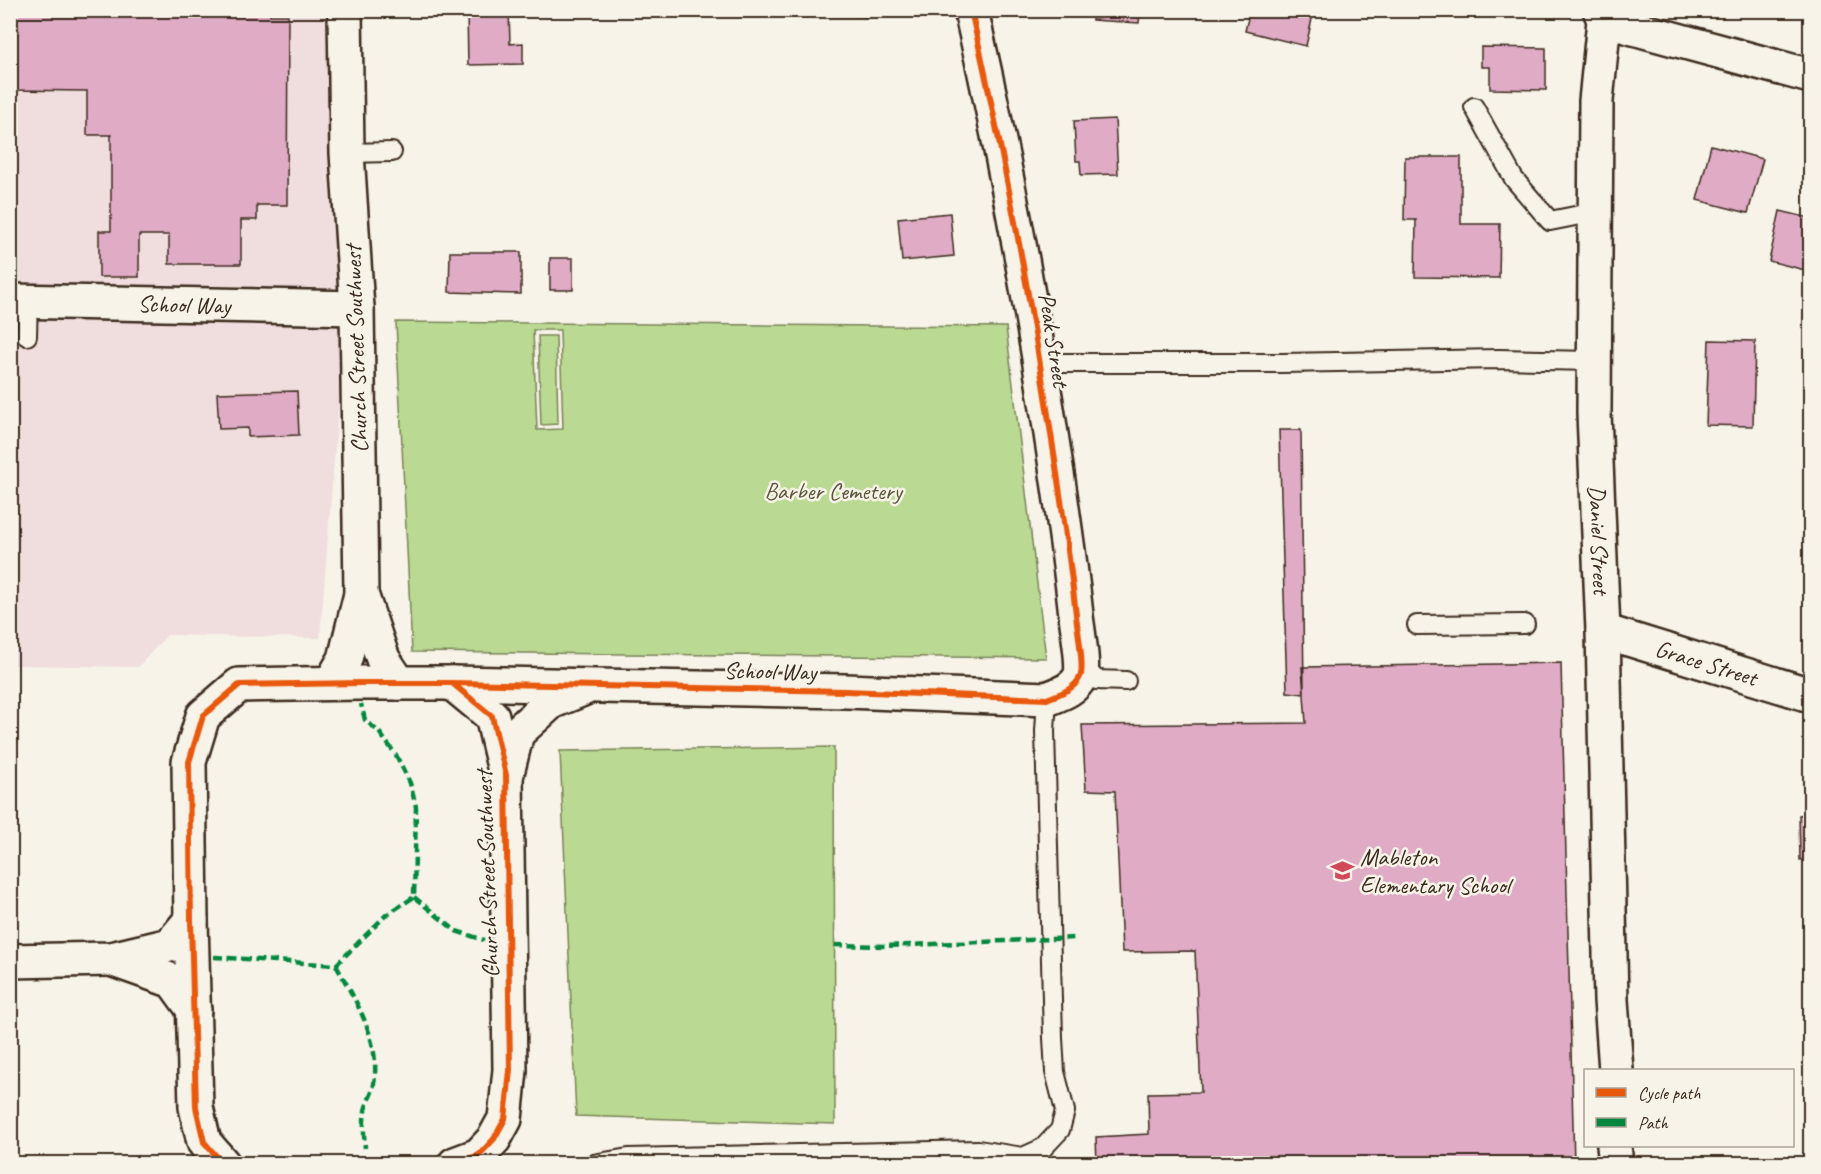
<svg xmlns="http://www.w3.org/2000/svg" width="1821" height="1174" viewBox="0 0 1821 1174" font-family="Caveat,sans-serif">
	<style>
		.built { fill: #f0ddde }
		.green { fill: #bada93; stroke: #7a8258; stroke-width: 1.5; fill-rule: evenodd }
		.building { fill: #e0abc5; stroke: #3b2a1e; stroke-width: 1.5 }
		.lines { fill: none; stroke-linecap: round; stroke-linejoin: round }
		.service-casing { stroke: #3b2a1e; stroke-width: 22 }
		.minor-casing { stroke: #3b2a1e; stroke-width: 38 }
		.service { stroke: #f7f3e8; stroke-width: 18 }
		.minor { stroke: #f7f3e8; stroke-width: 33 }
		.quiet { stroke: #00873e; stroke-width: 4.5; stroke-dasharray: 9 4.5; stroke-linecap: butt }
		.cycleway-casing { stroke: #f7f3e8; stroke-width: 10 }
		.cycleway { stroke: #e8590c; stroke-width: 6 }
		.labels { text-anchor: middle; stroke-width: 5; stroke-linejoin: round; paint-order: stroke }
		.street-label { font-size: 24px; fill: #3b2a1e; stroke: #f7f3e8 }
		.park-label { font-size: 24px; fill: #5b563b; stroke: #f7f3e8 }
		.poi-label { font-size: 24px; fill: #3b2a1e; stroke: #f7f3e8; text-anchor: start }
	</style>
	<rect width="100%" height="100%" fill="#f7f3e8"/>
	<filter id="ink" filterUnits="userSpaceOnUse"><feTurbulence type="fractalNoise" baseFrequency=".0167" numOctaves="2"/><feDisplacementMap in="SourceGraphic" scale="12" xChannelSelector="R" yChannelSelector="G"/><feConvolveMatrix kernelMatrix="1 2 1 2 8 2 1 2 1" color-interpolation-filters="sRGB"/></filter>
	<g filter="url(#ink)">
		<path class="built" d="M11,11H353L348,283L320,638L167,635L138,667L11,665Z"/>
		<path class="green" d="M396,322L1006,327L1046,658L412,652ZM533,330H560L563,429L537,430Z
			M538,336H556L558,424L541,425Z
			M834,747L835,1124L576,1116L560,751Z"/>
		<path class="building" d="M10,10H270V15H288L287,205H257V220H241V264H169V235H139V277H99V231H111V135H87V91L10,90Z
			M467,10H509L510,44L523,43V64L468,65Z
			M830,10H898V17L829,16Z
			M1093,10H1140L1139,23L1092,20Z
			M1250,10H1314L1306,46L1245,31Z
			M1481,47L1546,48V90L1490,89V67H1481Z
			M1115,119L1118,174L1081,175L1080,161H1076L1074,121Z
			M1711,145L1763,159L1748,213L1697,200Z
			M1405,157H1461V224H1500L1499,278L1415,277L1416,220H1404Z
			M1780,211L1810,218V245L1805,270L1769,261Z
			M950,213L954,256L902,261L898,218Z
			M450,252H521V294L449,292Z
			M550,258H573V290H550Z
			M1709,340L1755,341L1753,426L1706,425Z
			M297,391L299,435L248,437V428L219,429L217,393Z
			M1279,430H1301L1304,694L1287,692Z
			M1561,663L1574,1164H1097L1096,1137L1149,1134L1148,1093L1201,1092L1195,951L1122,952L1115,791L1086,790L1082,725L1306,723L1302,667Z
			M1810,814V859L1800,860L1799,815Z"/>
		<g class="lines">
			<defs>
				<path id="service" d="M1474,107L1514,179L1550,221L1595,212
					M347,153L392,152
					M27,336L28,301
					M1040,363H1283L1499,359L1594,361
					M1417,625L1525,624
					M1083,665L1096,680L1126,681
					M593,1164L628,1158L978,1150L1023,1157L1043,1148L1060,1130L1065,1111L1055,1072L1053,1038L1045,731L1047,699"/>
				<g id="minor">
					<path id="s1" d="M1600,10L1604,20L1596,101L1594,413L1603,631L1611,1000L1616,1070"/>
					<path d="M1604,20L1810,76"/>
					<path id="s2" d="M10,301L357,308"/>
					<path d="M361,594L383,659L399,683"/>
					<path id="s3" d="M1603,631L1810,695"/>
					<path d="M331,683L345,659L361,594L357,308L347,153L345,10"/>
					<path d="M452,683L846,691L1047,699C1059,694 1074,690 1080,677C1085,669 1077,627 1076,615C1069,550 1059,486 1049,421C1028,283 1002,147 971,10"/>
					<path d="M507,773L517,733L551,702L583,689"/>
					<path d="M111,959L173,981L194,1010"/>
					<path d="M10,961L111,959L170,945L191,920"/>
					<path d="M1614,1146L1616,1164"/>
					<path d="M223,1164L204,1142L196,1107L191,920L189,762L203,716L239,685L362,683H452L492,716L506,775L510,1070L505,1119L494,1139L479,1155L455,1164"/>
				</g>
			</defs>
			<use href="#service" class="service-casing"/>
			<use href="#minor" class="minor-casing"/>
			<use href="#service" class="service"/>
			<use href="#minor" class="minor"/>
			<path class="quiet" d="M414,897L456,931L484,940
				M835,945L885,946L1076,938
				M214,957L336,965L386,915L414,897L416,807L410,783L396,755L379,732L365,720L361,704
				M336,965C356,1002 381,1040 374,1084C373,1093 367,1101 365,1111C363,1123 364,1136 365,1148"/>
			<defs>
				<path id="cycleway" d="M452,683L846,691L1047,699C1059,694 1074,690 1080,677C1085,669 1077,627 1076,615C1069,550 1059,486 1049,421C1028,283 1002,147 971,10
					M223,1164L204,1142L196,1107L191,920L189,762L203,716L239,685L362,683H452L492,716L506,775L510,1070L505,1119L494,1139L479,1155L455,1164"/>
			</defs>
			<use href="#cycleway" class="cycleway-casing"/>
			<use href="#cycleway" class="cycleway"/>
		</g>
	</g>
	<defs>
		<symbol id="school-bare" viewBox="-9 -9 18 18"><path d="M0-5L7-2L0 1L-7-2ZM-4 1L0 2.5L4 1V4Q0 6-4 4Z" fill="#d1495b" stroke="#f7f3e8" stroke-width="2.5" paint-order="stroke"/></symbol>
	</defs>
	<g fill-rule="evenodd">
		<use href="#school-bare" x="1326" y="854" width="33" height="33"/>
	</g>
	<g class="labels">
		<g class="street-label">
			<text dy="8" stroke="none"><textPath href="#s2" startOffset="174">School Way</textPath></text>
			<text transform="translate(1054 340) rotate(81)" y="8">Peak Street</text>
			<text transform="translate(356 349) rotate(-92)" y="8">Church Street Southwest</text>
			<text dy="8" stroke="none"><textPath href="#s1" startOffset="531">Daniel Street</textPath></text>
			<text dy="8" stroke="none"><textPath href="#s3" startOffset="108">Grace Street</textPath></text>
			<text transform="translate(770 671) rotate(1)" y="8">School Way</text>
			<text transform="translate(487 874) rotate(-92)" y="8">Church Street Southwest</text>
		</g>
		<g class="park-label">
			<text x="833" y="499">Barber Cemetery</text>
		</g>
		<g class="poi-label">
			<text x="1360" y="865">Mableton<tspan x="1360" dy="28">Elementary School</tspan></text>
		</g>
	</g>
	<rect width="1821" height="1174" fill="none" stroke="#f7f3e8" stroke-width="36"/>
	<rect x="18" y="18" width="1785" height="1138" fill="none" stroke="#3b2a1e" stroke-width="2" filter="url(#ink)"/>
	<rect x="1584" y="1069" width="210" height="78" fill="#f7f3e8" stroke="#aca397" stroke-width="1.5"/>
	<rect x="1596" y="1088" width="30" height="9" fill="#e8590c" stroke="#aca397" stroke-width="1.5"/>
	<text x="1638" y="1099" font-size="18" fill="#3b2a1e">Cycle path</text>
	<rect x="1596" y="1118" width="30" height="9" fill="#00873e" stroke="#aca397" stroke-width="1.5"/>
	<text x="1638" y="1129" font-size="18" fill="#3b2a1e">Path</text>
</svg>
